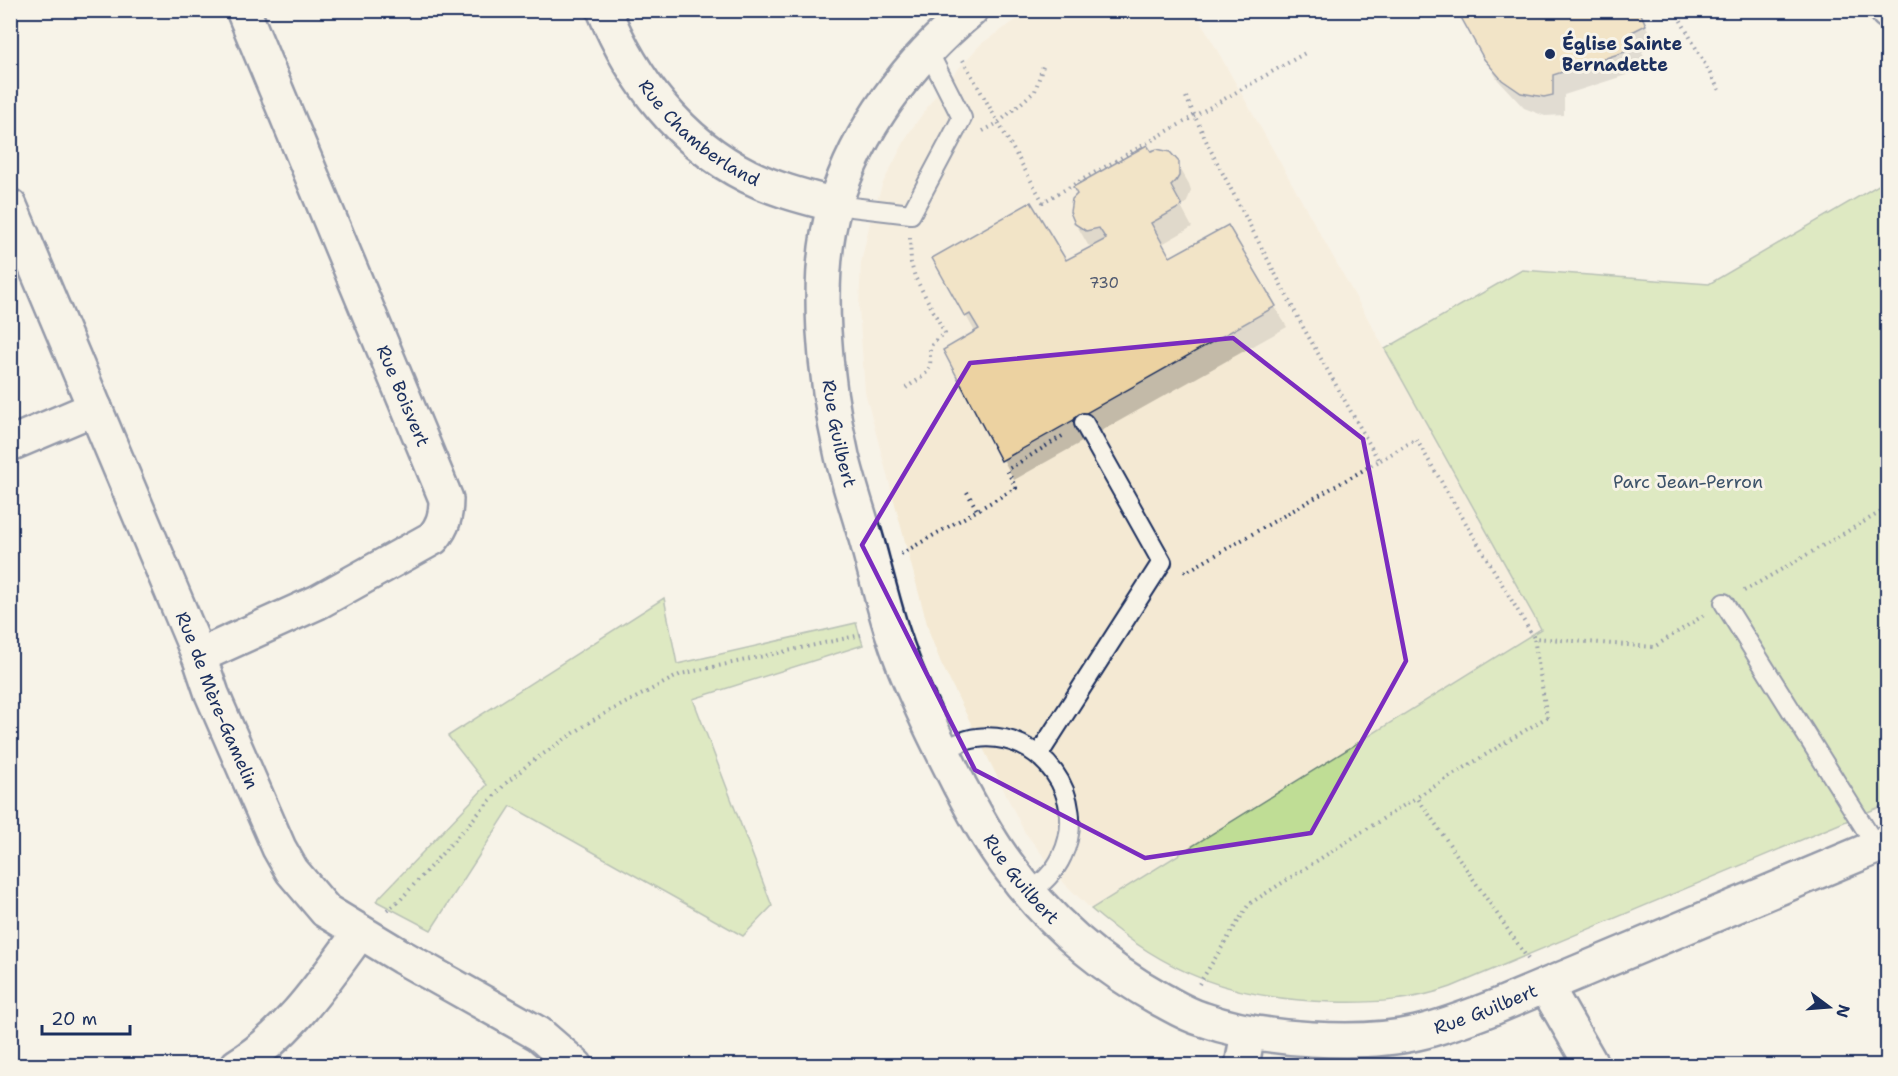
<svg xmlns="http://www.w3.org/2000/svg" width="1898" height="1076" viewBox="0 0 1898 1076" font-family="'Shantell Sans',sans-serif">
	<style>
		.built { fill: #f4e9d3 }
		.green { fill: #bfdd95; stroke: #6d867a; stroke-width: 1.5 }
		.shadow { fill: #0003 }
		.building { fill: #ecd2a1; stroke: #1b2f5e; stroke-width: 1.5 }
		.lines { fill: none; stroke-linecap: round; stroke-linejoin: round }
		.service-casing { stroke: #1b2f5e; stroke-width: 22 }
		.minor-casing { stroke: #1b2f5e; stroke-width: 38 }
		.path { stroke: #1b2f5e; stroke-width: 4; stroke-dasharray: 1.5 4.5; stroke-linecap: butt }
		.service { stroke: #f7f3e8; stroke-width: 18 }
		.minor { stroke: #f7f3e8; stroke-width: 33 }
		.marked { fill: none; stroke: #7b2cbf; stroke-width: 4.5; stroke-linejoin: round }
		.poi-dot { fill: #1b2f5e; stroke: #f7f3e8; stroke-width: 2 }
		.labels { text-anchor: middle; stroke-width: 6; stroke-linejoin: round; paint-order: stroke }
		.number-label { font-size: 15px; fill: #4f586f }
		.poi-label { font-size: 18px; font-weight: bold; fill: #1b2f5e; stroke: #f7f3e8; text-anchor: start }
		.street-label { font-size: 18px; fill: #1b2f5e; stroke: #f7f3e8 }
		.park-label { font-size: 18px; fill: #3c5269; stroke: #f7f3e8 }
	</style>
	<rect width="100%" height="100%" fill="#f7f3e8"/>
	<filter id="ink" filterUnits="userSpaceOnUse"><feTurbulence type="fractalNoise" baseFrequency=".0167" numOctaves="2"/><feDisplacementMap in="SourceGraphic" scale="12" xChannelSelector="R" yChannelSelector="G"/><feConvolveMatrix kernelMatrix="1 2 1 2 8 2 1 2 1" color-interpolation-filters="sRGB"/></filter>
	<g filter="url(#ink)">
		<path class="built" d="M1029,11H1195L1542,629L1091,909L1065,884L1024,831L941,663L930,635L865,392L859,308L861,263L871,218L883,183L909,133L940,89L981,44Z"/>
		<path class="green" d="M1887,180V804L1451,987C1412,1001 1374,1003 1333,1002C1232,999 1168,975 1091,909L1541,629L1385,349L1522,270L1709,284Z
			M664,598L677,664L856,623L863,645L693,699L772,906L743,936L511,806L431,930L376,901L487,785L448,736Z"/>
		<path class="shadow" d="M1458,10L1644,22L1656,45L1642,52L1648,68L1564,95V115L1545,116L1524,108L1498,80Z
			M1150,153L1177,163L1189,184L1191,190L1187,202L1181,207L1192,227L1162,244L1170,259L1227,227L1287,327L1014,480L945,350L975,332L934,258L1066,262L1093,247L1088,245L1076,224Z"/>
		<path class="building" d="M1457,10H1639L1646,25L1632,32L1637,48L1553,75V95L1544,97L1521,93L1502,80L1484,59Z
			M1147,145L1151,151L1157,149L1170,152L1179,162V176L1176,181L1171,186L1182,206L1151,223L1170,257L1228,225L1276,306L1001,461L943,350L979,329L970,314L965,317L932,258L1031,202L1066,260L1106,239L1099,228L1086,231L1075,224L1070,212L1072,199L1077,194L1073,187Z"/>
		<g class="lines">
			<defs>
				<path id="service" d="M835,205L911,214L962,118L928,51
					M1724,603L1876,846
					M942,750C953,746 965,739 977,738C1041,730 1090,798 1062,856C1055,872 1042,883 1029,894
					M1039,754L1162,562L1084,423"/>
				<g id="minor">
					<path id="s1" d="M604,10C633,80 680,142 748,176C776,190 805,197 835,205"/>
					<path id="s2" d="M971,10C910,60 858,129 835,204C813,277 825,382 842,456C849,485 859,514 867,542C875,571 882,600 891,629C908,683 934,735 960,786C974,812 988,839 1006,863C1047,920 1100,966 1162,1000C1175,1007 1188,1015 1202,1019C1238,1032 1275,1037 1312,1039C1347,1041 1383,1041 1417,1033C1443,1027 1469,1017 1495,1007L1888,842"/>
					<path d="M1887,10L1888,12"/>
					<path id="s3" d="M10,206L199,656L212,694L279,848L292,871L326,911L402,957L539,1034L576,1066"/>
					<path d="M10,444L95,408"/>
					<path d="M199,656L318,602L433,538C443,526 446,516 446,499L243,10"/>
					<path d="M1546,986L1592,1066"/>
					<path d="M237,1066C290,1033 324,981 360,932"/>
					<path d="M1242,1066L1248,1032"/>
				</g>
			</defs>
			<use href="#service" class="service-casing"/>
			<use href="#minor" class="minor-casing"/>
			<path class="path" d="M1675,10L1719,90
				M963,60L1043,202L1307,52
				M1186,97L1209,147L1303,327L1379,461L1416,439L1534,638L1654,647L1704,615
				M983,131L998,123L1035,91L1043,66
				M906,388C912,383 921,379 926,373C938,357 918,350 945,333L915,277L911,263L910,238
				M967,492L977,510
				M901,554L1016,488L1007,470L1064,435
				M1184,571L1186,572L1379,461
				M1744,591L1888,508
				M387,910L401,899L505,784L530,763L593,720L681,674L861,635
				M1528,959L1417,797L1547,717L1534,638
				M1199,984L1249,904L1417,797"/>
			<use href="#service" class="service"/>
			<use href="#minor" class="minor"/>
		</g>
	</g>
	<path d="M0 0H1898V1076H0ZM1233,338L1363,439L1406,661L1311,833L1145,858L975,770L862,545L970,363Z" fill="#f7f3e8" fill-opacity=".55" fill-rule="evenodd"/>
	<path class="marked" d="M1233,338L1363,439L1406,661L1311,833L1145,858L975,770L862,545L970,363Z"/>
	<circle class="poi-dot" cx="1550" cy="54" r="6"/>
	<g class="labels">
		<g class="number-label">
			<text x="1104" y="288">730</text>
		</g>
		<g class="poi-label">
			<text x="1562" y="50">Église Sainte<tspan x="1562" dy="21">Bernadette</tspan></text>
		</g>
		<g class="street-label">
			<text dy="6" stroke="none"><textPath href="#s1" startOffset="159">Rue Chamberland</textPath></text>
			<text transform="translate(403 396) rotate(67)" y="6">Rue Boisvert</text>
			<text dy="6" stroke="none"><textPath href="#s2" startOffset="472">Rue Guilbert</textPath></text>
			<text dy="6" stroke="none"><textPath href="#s3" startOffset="536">Rue de Mère-Gamelin</textPath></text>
			<text dy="6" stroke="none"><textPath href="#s2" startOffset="958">Rue Guilbert</textPath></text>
			<text dy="6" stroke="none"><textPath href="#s2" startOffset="1480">Rue Guilbert</textPath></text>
		</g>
		<g class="park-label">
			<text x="1688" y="488">Parc Jean-Perron</text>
		</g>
	</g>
	<rect width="1898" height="1076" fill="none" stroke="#f7f3e8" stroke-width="36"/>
	<rect x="18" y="18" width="1862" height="1040" fill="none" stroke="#1b2f5e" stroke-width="2" filter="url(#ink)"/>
	<g transform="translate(1829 1007) rotate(106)" stroke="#f7f3e8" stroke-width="4.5" paint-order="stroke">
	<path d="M0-4.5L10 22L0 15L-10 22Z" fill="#1b2f5e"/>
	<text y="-9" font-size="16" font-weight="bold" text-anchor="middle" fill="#1b2f5e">N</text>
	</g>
	<path d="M42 1025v9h88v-9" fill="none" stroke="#1b2f5e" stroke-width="3"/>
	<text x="51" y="1025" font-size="18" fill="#1b2f5e" stroke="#f7f3e8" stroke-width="4.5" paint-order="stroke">20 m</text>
</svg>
